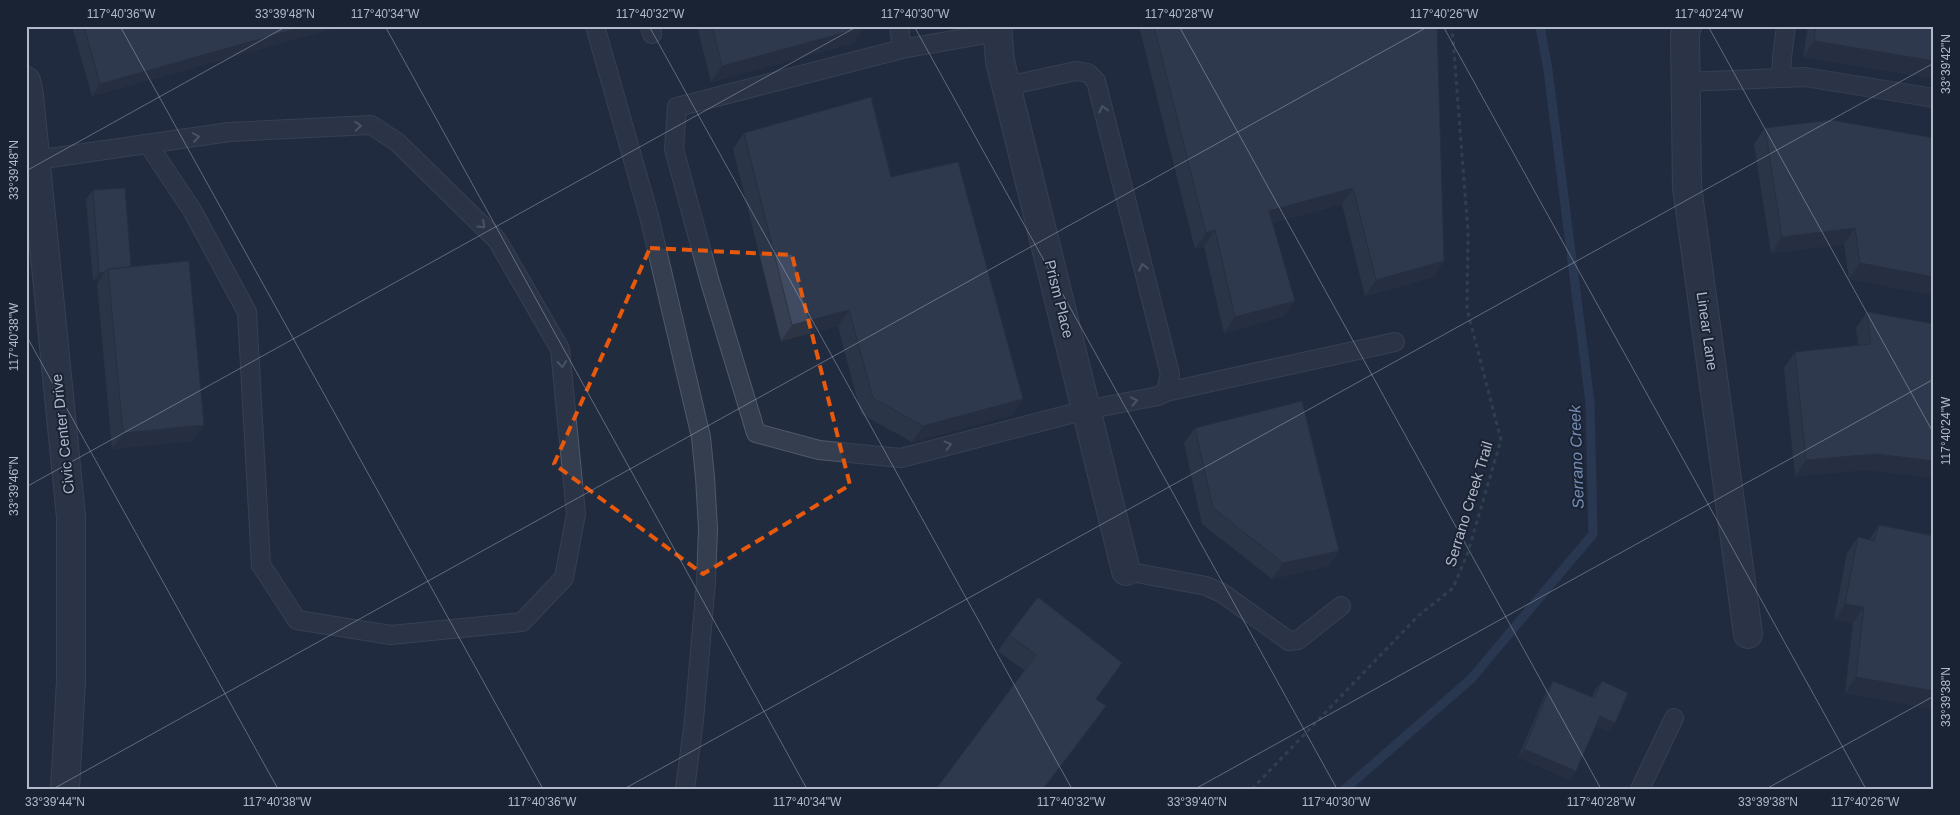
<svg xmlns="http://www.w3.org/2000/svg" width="1960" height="815" viewBox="0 0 1960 815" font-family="Arial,sans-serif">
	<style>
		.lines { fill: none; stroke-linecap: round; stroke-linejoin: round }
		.stream { stroke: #334667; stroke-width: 9 }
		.service-casing { stroke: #505969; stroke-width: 20 }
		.minor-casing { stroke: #505969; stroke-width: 30 }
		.tertiary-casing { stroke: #505969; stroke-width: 30 }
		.path { stroke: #41585d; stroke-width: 3; stroke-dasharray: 4 4; stroke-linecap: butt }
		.service { stroke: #353e4f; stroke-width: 18 }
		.minor { stroke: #353e4f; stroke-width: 28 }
		.tertiary { stroke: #353e4f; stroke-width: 28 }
		.wall { fill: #374053 }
		.shaded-wall { fill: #2d3444 }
		.building { fill: #404b61; stroke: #2d3444 }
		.oneway { stroke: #798293 }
		.marked { fill: none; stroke: #e8590c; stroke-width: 4; stroke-dasharray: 10 6; stroke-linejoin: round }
		.ticks { fill: none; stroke: #b1b9ca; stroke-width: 1; stroke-opacity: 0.45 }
		.labels { text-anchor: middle; stroke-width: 4; stroke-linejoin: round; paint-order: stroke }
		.street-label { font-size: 15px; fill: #b1b9ca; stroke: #1a2333 }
		.water-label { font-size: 16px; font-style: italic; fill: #758db4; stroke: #1a2333 }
		.neatline { fill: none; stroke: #b1b9ca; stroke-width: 2 }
		.ticks-label { font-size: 12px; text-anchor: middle; fill: #b1b9ca }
	</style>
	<rect width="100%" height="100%" fill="#212c3f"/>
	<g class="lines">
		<path class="stream" d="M1345,789L1471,679L1593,534L1590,403L1548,70L1540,26"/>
		<defs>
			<path id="service" d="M595,26L649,216L701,437L705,477L708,529L706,582L694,720L685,789
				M650,26L652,34
				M899,26L902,49L998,32
				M902,49L677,107L674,149L710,282L756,433L819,450L901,458L1086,410L1158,396L1166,392L1170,374L1096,81L1088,73L1076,71L1007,86
				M1781,78L1782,57L1786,26
				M1686,82L1805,77L1934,98
				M36,160L229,132L371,125L397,142L497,240L560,349L576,514L564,578L522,622L391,635L297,620L261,565L247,312L192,210L148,144
				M1166,392L1395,342
				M1126,571L1206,586L1222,593L1289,641L1298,640L1341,606
				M1640,789L1674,718"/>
			<path id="minor" d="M997,26L1000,61L1126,571
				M1687,26L1685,35L1687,187L1748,634"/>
			<path id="tertiary" d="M26,81L29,95L71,517V681L65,789"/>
		</defs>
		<use href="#service" class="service-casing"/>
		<use href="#minor" class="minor-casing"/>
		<use href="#tertiary" class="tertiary-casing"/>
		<path class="path" d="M1252,789L1418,616L1453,588L1468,552L1501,440L1467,309L1468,232L1452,26"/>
		<use href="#service" class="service"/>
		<use href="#minor" class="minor"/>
		<use href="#tertiary" class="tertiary"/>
	</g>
	<path class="wall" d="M72,26H342L92,96Z
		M697,26H864L854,43L711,82Z
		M1139,26H1437L1444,261L1433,277L1365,296L1342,204L1272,223L1284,316L1224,333L1204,246L1195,249Z
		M1808,26H1934L1803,57Z
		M1765,128L1934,295L1849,279L1844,244L1771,253L1754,144Z
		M744,133L891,177L1023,399L1012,415L912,442L861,414L838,326L781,341L733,149Z
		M93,190L131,267L204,425L193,441L112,449L97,284L99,281H93L86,199Z
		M1867,312L1934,324L1865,470L1795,476L1784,368L1795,352L1858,345L1856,328Z
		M1195,428L1339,551L1328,566L1272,579L1202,524L1184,443Z
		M1879,525L1934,709L1845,693L1853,623L1834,620L1847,553L1858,537L1869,540Z
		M1009,635L1096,699L1095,722L998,651Z
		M1553,681L1592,697L1595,690L1602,681L1609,731L1596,726L1570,780L1518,757L1547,690Z"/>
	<path class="shaded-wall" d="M306,26H342L92,96L100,84Z
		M865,27L854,43L711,82L722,66Z
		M1814,41L1934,61V79L1803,57Z
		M1353,188L1342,204L1258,227L1269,211Z
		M1855,228L1844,244L1771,253L1782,237Z
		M1215,230L1204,246L1195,249L1206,233Z
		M1444,261L1433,277L1365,296L1376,280Z
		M1860,263L1934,277V295L1849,279Z
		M105,272L99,281H93L99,273Z
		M1295,301L1284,316L1224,333L1235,317Z
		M849,310L838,326L781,341L792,325Z
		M1023,399L1012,415L912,442L923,426Z
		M204,425L193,441L112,449L123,433Z
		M1876,454L1934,461V478L1865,470L1795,476L1806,460Z
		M1339,551L1328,566L1272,579L1283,563Z
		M1845,604L1864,607L1853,623L1834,620Z
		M1856,677L1934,691V709L1845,693Z
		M1106,706L1095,722L1044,789H1043Z
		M1600,716L1615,723L1609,731L1594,725Z
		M1524,749L1576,771L1570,780L1518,757Z"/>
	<path class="building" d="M84,26H306L100,84Z
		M712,26H864L865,27L722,66Z
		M1154,26H1437L1444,261L1376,280L1353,188L1269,211L1295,301L1235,317L1215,230L1206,233Z
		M1816,26H1934V61L1814,41Z
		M871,97L891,177L958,162L1023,399L923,426L873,398L849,310L792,325L744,133Z
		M1831,120L1934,138V277L1860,263L1855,228L1782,237L1765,128Z
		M125,188L131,267L108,269L105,272L99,273L93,190Z
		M189,261L204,425L123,433L108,269Z
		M1867,312L1934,324V461L1876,454L1806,460L1795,352L1871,344Z
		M1302,401L1339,551L1283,563L1213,508L1195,428Z
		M1879,525L1934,536V691L1856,677L1864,607L1845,604L1858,537L1874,541Z
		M1038,597L1122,663L1096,699L1106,706L1043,789H936L1036,655L1009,635Z
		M1553,681L1594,698L1602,681L1628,693L1615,723L1600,716L1576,771L1524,749Z"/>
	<defs><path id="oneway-chevron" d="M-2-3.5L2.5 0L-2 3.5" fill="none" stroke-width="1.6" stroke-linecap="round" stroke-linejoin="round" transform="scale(1.25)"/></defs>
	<g class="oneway">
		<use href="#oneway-chevron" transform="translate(1103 109) rotate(-104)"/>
		<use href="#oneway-chevron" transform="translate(358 126) rotate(-3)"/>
		<use href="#oneway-chevron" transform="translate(196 137) rotate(-8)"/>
		<use href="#oneway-chevron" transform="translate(482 225) rotate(43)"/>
		<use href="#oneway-chevron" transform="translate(1143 267) rotate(-104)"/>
		<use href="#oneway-chevron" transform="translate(562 364) rotate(85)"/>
		<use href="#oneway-chevron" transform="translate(1134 401) rotate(-11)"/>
		<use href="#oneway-chevron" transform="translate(948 445) rotate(-14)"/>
	</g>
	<path d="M0 0H1960V815H0ZM650,248L792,255L850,485L703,574L554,464Z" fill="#212c3f" fill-opacity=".55" fill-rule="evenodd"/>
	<path class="marked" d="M650,248L792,255L850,485L703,574L554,464Z"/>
	<path class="ticks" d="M120,26L543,789M385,26L807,789M649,26L1072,789M914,26L1337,789M1179,26L1601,789M1443,26L1866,789M1708,26L1934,434M26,171L287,26M26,335L278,789M26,487L858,26M53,789L1429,26M624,789L1934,63M1195,789L1934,379M1766,789L1934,696"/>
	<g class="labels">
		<g class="street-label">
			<text transform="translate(1059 299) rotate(76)" y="5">Prism Place</text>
			<text transform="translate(1707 331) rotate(82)" y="5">Linear Lane</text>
			<text transform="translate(63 434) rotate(-96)" y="5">Civic Center Drive</text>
			<text transform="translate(1469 504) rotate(-73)" y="5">Serrano Creek Trail</text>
		</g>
		<g class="water-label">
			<text transform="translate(1576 457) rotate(-92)" y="6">Serrano Creek</text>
		</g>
	</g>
	<rect width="1960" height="815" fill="none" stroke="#1a2333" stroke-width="55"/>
	<rect x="28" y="28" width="1904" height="760" class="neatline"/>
	<g class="ticks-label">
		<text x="121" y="18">117°40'36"W</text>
		<text x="285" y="18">33°39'48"N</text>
		<text x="385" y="18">117°40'34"W</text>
		<text x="650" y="18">117°40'32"W</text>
		<text x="915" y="18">117°40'30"W</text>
		<text x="1179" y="18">117°40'28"W</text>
		<text x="1444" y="18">117°40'26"W</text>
		<text x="1709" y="18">117°40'24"W</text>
		<text transform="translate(1946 64) rotate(-90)" y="4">33°39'42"N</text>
		<text transform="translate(14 170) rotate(-90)" y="4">33°39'48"N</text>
		<text transform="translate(14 337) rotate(-90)" y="4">117°40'38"W</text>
		<text transform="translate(1946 431) rotate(-90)" y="4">117°40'24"W</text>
		<text transform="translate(14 486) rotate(-90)" y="4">33°39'46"N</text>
		<text transform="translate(1946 697) rotate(-90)" y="4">33°39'38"N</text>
		<text x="55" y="806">33°39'44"N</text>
		<text x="277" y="806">117°40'38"W</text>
		<text x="542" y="806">117°40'36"W</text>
		<text x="807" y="806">117°40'34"W</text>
		<text x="1071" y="806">117°40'32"W</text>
		<text x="1197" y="806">33°39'40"N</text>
		<text x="1336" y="806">117°40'30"W</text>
		<text x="1601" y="806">117°40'28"W</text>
		<text x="1768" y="806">33°39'38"N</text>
		<text x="1865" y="806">117°40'26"W</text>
	</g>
</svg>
